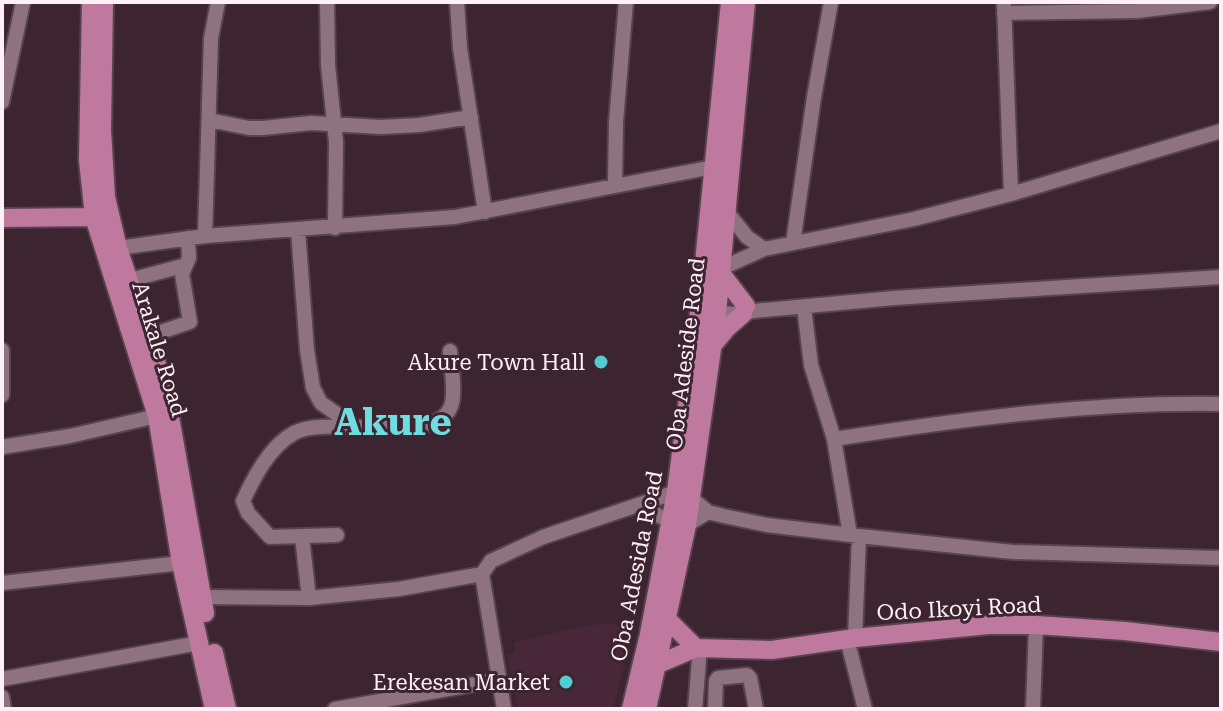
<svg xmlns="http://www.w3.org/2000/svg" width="1223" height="711" viewBox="0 0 1223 711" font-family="'Roboto Serif',serif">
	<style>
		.built { fill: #482838 }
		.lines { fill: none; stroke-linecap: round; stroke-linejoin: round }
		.minor-casing { stroke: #57434d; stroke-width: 18 }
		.major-casing { stroke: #57434d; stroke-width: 22 }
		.minor { stroke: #8f7280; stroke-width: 14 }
		.major { stroke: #c0799e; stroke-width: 18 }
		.poi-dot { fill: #52ccd0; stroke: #3c2430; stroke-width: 3 }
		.labels { text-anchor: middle; stroke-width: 6; stroke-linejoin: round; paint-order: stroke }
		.street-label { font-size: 22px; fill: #fef0f6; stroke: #3c2430 }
		.poi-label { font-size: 22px; fill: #fef0f6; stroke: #3c2430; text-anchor: end }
		.town-label { font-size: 38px; font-weight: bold; fill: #6fdcdf; stroke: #3c2430 }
	</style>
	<rect width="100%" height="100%" fill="#3c2430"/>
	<path class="built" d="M609,624L634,627L613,709H518L507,655L515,652V642L589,625Z"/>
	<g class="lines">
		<defs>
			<path id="minor" d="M327,2L328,65L336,142L335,228
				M457,2L460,48L485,212
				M1004,2L1011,194
				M1004,13L1137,11L1210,2
				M2,102L23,2
				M209,120L249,128H263L311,123L381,127L419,125L471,117
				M615,184L616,122L626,2
				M726,211L747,237L764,249
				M298,230L307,350L313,388L321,403L354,426
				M205,236L211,38L218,2
				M793,243L814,97L831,2
				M118,248L205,236L455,217L713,167
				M720,269L764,249L914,219L1011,194L1221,131
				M130,280L186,265
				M804,307L811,365L834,439L850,535
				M707,313L743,314L753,311L894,298L1221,277
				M149,336L190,322L182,274L189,258L188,238
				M2,350V395
				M834,439C962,419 1092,402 1221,404
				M2,447L70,436L157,416
				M638,506L672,522L687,525L708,512
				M337,535L270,537L248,513L243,501C254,477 270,446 294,433C328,414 437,447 451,406C456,394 451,364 450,351
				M302,537L309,598
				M482,574L504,709
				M2,583L181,563
				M201,597L309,598L399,589L482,574L491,561L543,537L676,492L691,498L708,512L724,516L767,525L859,536L1013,552L1221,558
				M855,638L859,536
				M847,639L865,709
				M2,679L199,643
				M2,697L4,709
				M335,709L499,680
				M695,709L700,648
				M715,709L716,681L718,678L747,675L750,678L756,709
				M1033,709L1036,625"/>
			<path id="major" d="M91,2L88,160L94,217L157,416L181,563L214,709
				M104,2L102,130L106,197L118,248L165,389L205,613
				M2,218L94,217
				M720,272L746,306
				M712,346L727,328L743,314
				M666,618L696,648
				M214,653L227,709
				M656,665L696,648L772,650L855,638L989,625H1036L1125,631L1221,642
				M631,709L649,634L676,492L699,313L730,2
				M647,709L687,525L717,314L746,2"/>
		</defs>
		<use href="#minor" class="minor-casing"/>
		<use href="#major" class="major-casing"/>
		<use href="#minor" class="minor"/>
		<use href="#major" class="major"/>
	</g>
	<g class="poi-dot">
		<circle cx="601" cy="362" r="8"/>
		<circle cx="566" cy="682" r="8"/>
	</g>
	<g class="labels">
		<g class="street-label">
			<text transform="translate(160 349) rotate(73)" y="8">Arakale Road</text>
			<text transform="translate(685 354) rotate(-83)" y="8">Oba Adeside Road</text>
			<text transform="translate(636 566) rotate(-79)" y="8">Oba Adesida Road</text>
			<text transform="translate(959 608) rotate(-3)" y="8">Odo Ikoyi Road</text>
		</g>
		<g class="poi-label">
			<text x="585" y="370">Akure Town Hall</text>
			<text x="550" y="690">Erekesan Market</text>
		</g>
		<g class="town-label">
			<text x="393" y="435">Akure</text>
		</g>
	</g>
	<rect width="1223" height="711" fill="none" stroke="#fef0f6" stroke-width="8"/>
</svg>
